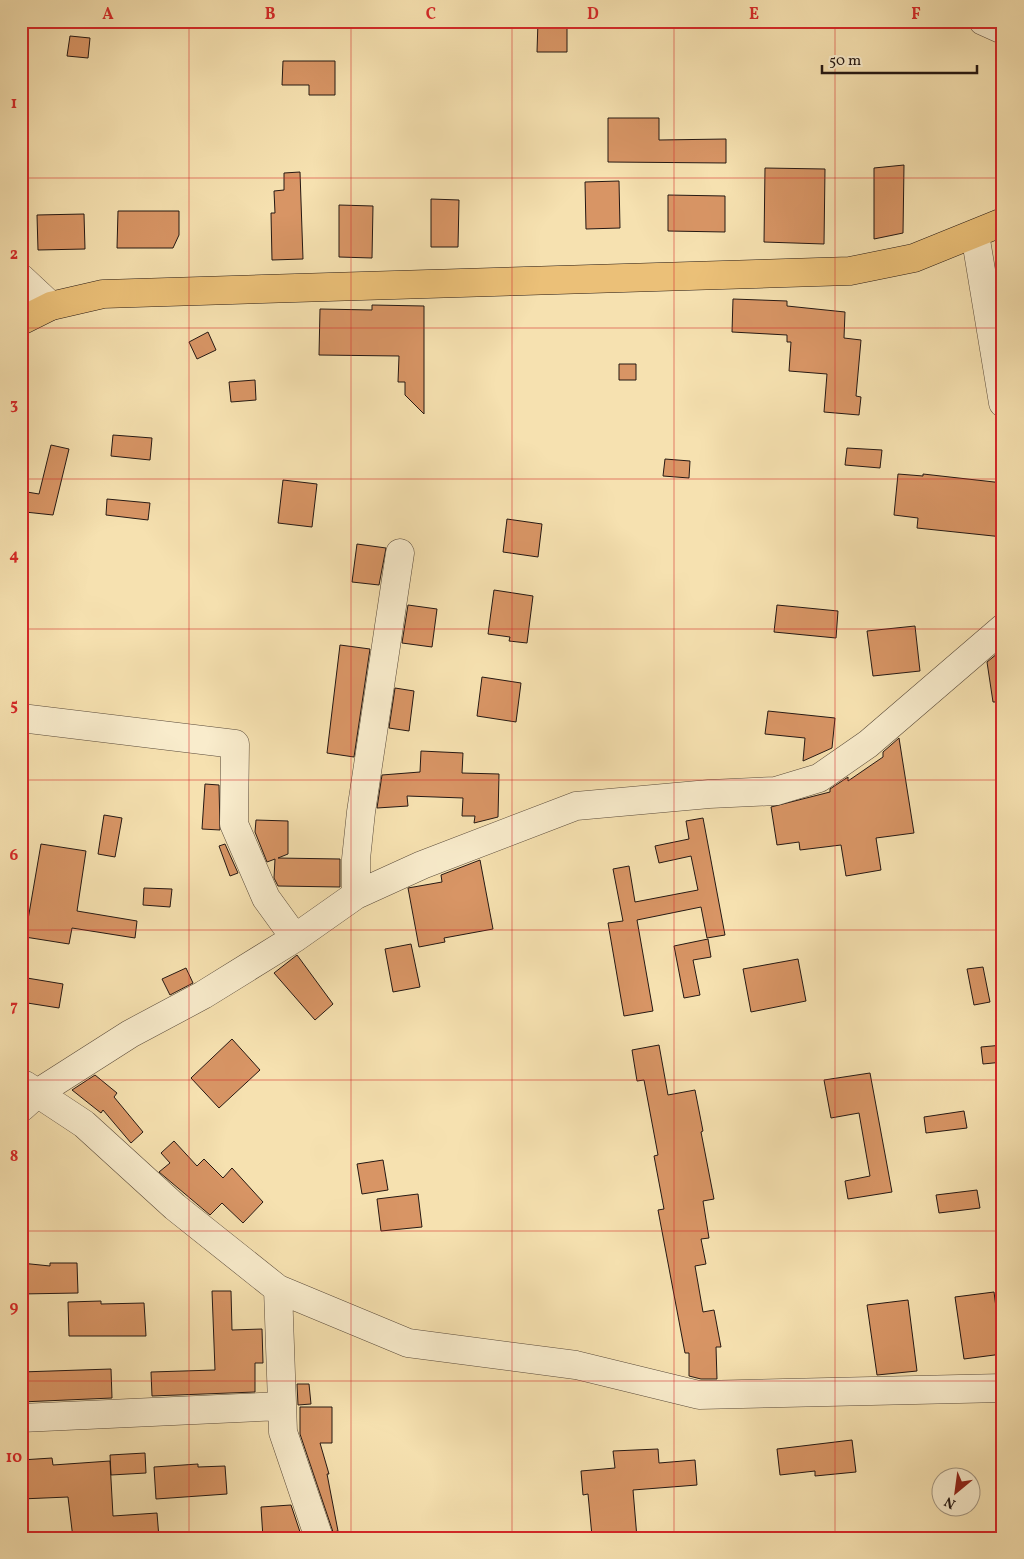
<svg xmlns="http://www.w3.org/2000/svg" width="1024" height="1559" viewBox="0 0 1024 1559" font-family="Vollkorn,serif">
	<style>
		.building { fill: #d89565; stroke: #251813 }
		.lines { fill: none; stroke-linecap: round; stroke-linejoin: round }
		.minor-casing { stroke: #594a3a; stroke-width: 29 }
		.major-casing { stroke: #251813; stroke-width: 29 }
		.minor { stroke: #f9eccc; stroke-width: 28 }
		.major { stroke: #ebc078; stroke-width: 28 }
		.grid { fill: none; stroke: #d62828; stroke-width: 1; stroke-opacity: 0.55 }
		.neatline { fill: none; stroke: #d62828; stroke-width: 2 }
		.grid-label { font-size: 16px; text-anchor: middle; font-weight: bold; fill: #d62828 }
	</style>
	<rect width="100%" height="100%" fill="#f6e1b0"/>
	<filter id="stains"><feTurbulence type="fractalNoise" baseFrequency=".004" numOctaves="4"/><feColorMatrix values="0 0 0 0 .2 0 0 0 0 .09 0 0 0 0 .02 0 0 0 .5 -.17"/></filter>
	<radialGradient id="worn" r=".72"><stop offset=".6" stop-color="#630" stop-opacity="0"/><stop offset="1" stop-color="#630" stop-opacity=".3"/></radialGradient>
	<path class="building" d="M538,21H557L567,26V52H537Z
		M70,36L90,38L88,58L67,56Z
		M283,61H335V95H309V85H282Z
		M608,118H659V140L726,139V163L608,162Z
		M904,165L903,233L874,239V168Z
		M765,168L825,169L824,244L764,242Z
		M300,172L303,259L272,260L271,213H275L274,191L284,190V173Z
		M619,181L620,228L586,229L585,182Z
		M668,195L725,196V232L668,231Z
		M431,199L459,200L458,247H431Z
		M339,205L373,206L372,258L339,257Z
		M118,211H179V235L173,248H117Z
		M84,214L85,249L38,250L37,215Z
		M733,299L787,301V306L845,312L844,338L861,340L856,396L861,397L859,415L824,412L827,374L789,371L791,342H787V335L732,332Z
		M372,305L424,306V414L405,395V382H398L399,356L319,355L320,309L372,310Z
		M208,332L216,350L197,359L189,342Z
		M619,364H636V380H619Z
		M255,380L256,400L231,402L229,382Z
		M113,435L152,438L150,460L111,456Z
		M51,445L69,449L53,515L25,512L27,492L39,494Z
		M847,448L882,450L880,468L845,465Z
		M665,459L690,461L689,478L663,476Z
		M898,474L923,476V474L1003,483V537L917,528L918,518L894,515Z
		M283,480L317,484L312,527L278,523Z
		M107,499L150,503L148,520L106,515Z
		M507,519L542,524L538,557L503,552Z
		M357,544L386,548L379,585L352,582Z
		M494,590L533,596L527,643L509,641L510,637L488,634Z
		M408,605L437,609L432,647L402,643Z
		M777,605L838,611L836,638L774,632Z
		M915,626L920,671L873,676L867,631Z
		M340,645L370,649L354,757L327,753Z
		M1003,649V702H993L987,662Z
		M482,677L521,683L516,722L477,716Z
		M395,688L414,691L409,731L389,728Z
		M768,711L835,718L832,748L803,761L805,738L765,734Z
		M899,738L914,833L876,838L881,870L846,876L841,845L800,850L799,842L777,845L771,807L830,792V789L848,777V781L883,757V752Z
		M421,751L463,753L462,773L499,774L498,817L474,823L475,816H462L463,798L407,796L408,806L377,808L382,775L420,772Z
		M205,784L219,785L220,830L202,829Z
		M104,815L122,818L115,857L98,854Z
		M703,818L725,935L707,938L701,907L637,920L653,1011L624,1016L608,923L623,921L613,869L629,866L635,902L698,890L691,856L659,863L655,846L689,839L686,821Z
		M256,820L288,821V854L278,858L340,859V887L278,886L274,878L275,859L267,862L255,832Z
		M41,844L86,851L77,911L137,921L135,938L72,928L69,944L25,937Z
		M225,844L238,873L230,876L219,846Z
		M480,860L493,929L444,938L445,942L419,947L408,888L442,882L441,875Z
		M144,888L172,889L170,907L143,905Z
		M708,939L711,957L693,960L700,995L684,998L674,946Z
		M411,944L420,987L393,992L385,949Z
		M297,955L333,1004L315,1020L274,973Z
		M798,959L806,1001L751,1012L743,969Z
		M983,967L990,1002L974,1005L967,969Z
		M186,968L193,983L170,995L162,979Z
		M21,977L63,984L59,1008L21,1002Z
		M232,1039L260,1070L219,1108L191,1078Z
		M659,1045L668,1095L695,1090L703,1131L701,1132L714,1199L703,1201L709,1238L701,1239L706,1264L695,1266L703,1312L714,1310L721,1347H716L717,1379H701L689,1376V1353H685L658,1210L664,1209L654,1156L658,1155L644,1080L637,1081L632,1050Z
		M1003,1045V1062L983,1064L981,1047Z
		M870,1073L892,1192L848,1199L845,1181L870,1176L859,1113L831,1118L824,1080Z
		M95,1075L117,1093L114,1097L143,1132L131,1143L103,1110L101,1113L72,1090Z
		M964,1111L967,1128L926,1133L924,1117Z
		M174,1141L197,1166L204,1159L223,1178L232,1168L263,1202L243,1223L222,1203L210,1215L159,1172L170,1163L161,1153Z
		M383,1160L388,1190L362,1194L357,1164Z
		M977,1190L980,1208L939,1213L936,1195Z
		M418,1194L422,1227L381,1231L377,1199Z
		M21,1263L50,1266V1263H77L78,1293L21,1294Z
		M212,1291H231L232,1330L262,1329L263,1363H255V1392L152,1396L151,1372L215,1370Z
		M994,1292L1002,1354L964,1359L955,1297Z
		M908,1300L917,1371L877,1375L867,1305Z
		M101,1301V1304L144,1303L146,1336H69L68,1302Z
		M111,1369L112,1398L21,1402V1372Z
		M297,1384H309L311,1404L298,1405Z
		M300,1407H332V1443H320L329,1474H327L338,1531L333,1532L300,1434Z
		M852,1440L856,1472L815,1476V1471L780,1475L777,1449Z
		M658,1449L659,1463L695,1460L697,1485L633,1490L637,1538L592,1536L588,1494L583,1495L581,1471L615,1468L613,1451Z
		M145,1453L146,1473L111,1475L110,1455Z
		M52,1458L53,1465L110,1461L113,1516L157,1513L159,1538H73L68,1497L21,1499V1460Z
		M198,1464V1467L225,1466L227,1494L156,1499L154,1467Z
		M291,1505L302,1538H263L261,1507Z"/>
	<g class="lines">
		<defs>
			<path id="minor" d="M983,21L1003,30
				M975,234L1003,403
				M21,278L51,306
				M21,718L235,744L234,824L266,898L295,938
				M356,895V859L361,812L400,553
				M25,1085L84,1124L175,1207L278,1289L408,1343L576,1365L699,1395L1003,1388
				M21,1108L39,1092L130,1034L203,995L295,938L356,895L422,865L576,806L709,794L776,791L819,778L868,744L1003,628
				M278,1289L283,1432L319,1538
				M21,1418L281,1406"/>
			<path id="major" d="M21,321L51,306L103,294L850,271L914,258L1003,222"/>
		</defs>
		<use href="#minor" class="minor-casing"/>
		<use href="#major" class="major-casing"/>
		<use href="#minor" class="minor"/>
		<use href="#major" class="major"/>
	</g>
	<path class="grid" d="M189,21V1538M351,21V1538M512,21V1538M674,21V1538M835,21V1538M21,178H1003M21,328H1003M21,479H1003M21,629H1003M21,780H1003M21,930H1003M21,1080H1003M21,1231H1003M21,1381H1003"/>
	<rect width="1024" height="1559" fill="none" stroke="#f6e1b0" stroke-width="55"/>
	<g transform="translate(956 1492) rotate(209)"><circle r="24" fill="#f9eccc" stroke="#a49782"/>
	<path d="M0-4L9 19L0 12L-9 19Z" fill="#8f2418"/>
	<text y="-8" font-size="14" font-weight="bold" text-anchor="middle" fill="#251813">N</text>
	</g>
	<path d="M822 65v8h155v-8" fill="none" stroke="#251813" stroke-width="2.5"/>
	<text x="829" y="65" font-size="15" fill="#251813" stroke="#f9eccc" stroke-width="4" paint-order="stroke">50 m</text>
	<rect x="28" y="28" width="968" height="1504" class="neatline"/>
	<g class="grid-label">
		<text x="108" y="19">A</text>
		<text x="270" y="19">B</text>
		<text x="431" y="19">C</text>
		<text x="593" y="19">D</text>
		<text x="754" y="19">E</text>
		<text x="916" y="19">F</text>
		<text x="14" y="108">1</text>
		<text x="14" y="259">2</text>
		<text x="14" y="409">3</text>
		<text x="14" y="560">4</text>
		<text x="14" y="710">5</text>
		<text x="14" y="860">6</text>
		<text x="14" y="1011">7</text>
		<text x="14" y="1161">8</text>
		<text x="14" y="1312">9</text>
		<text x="14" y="1462">10</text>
	</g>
	<rect width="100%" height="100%" filter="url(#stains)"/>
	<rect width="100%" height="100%" fill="url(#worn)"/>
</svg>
